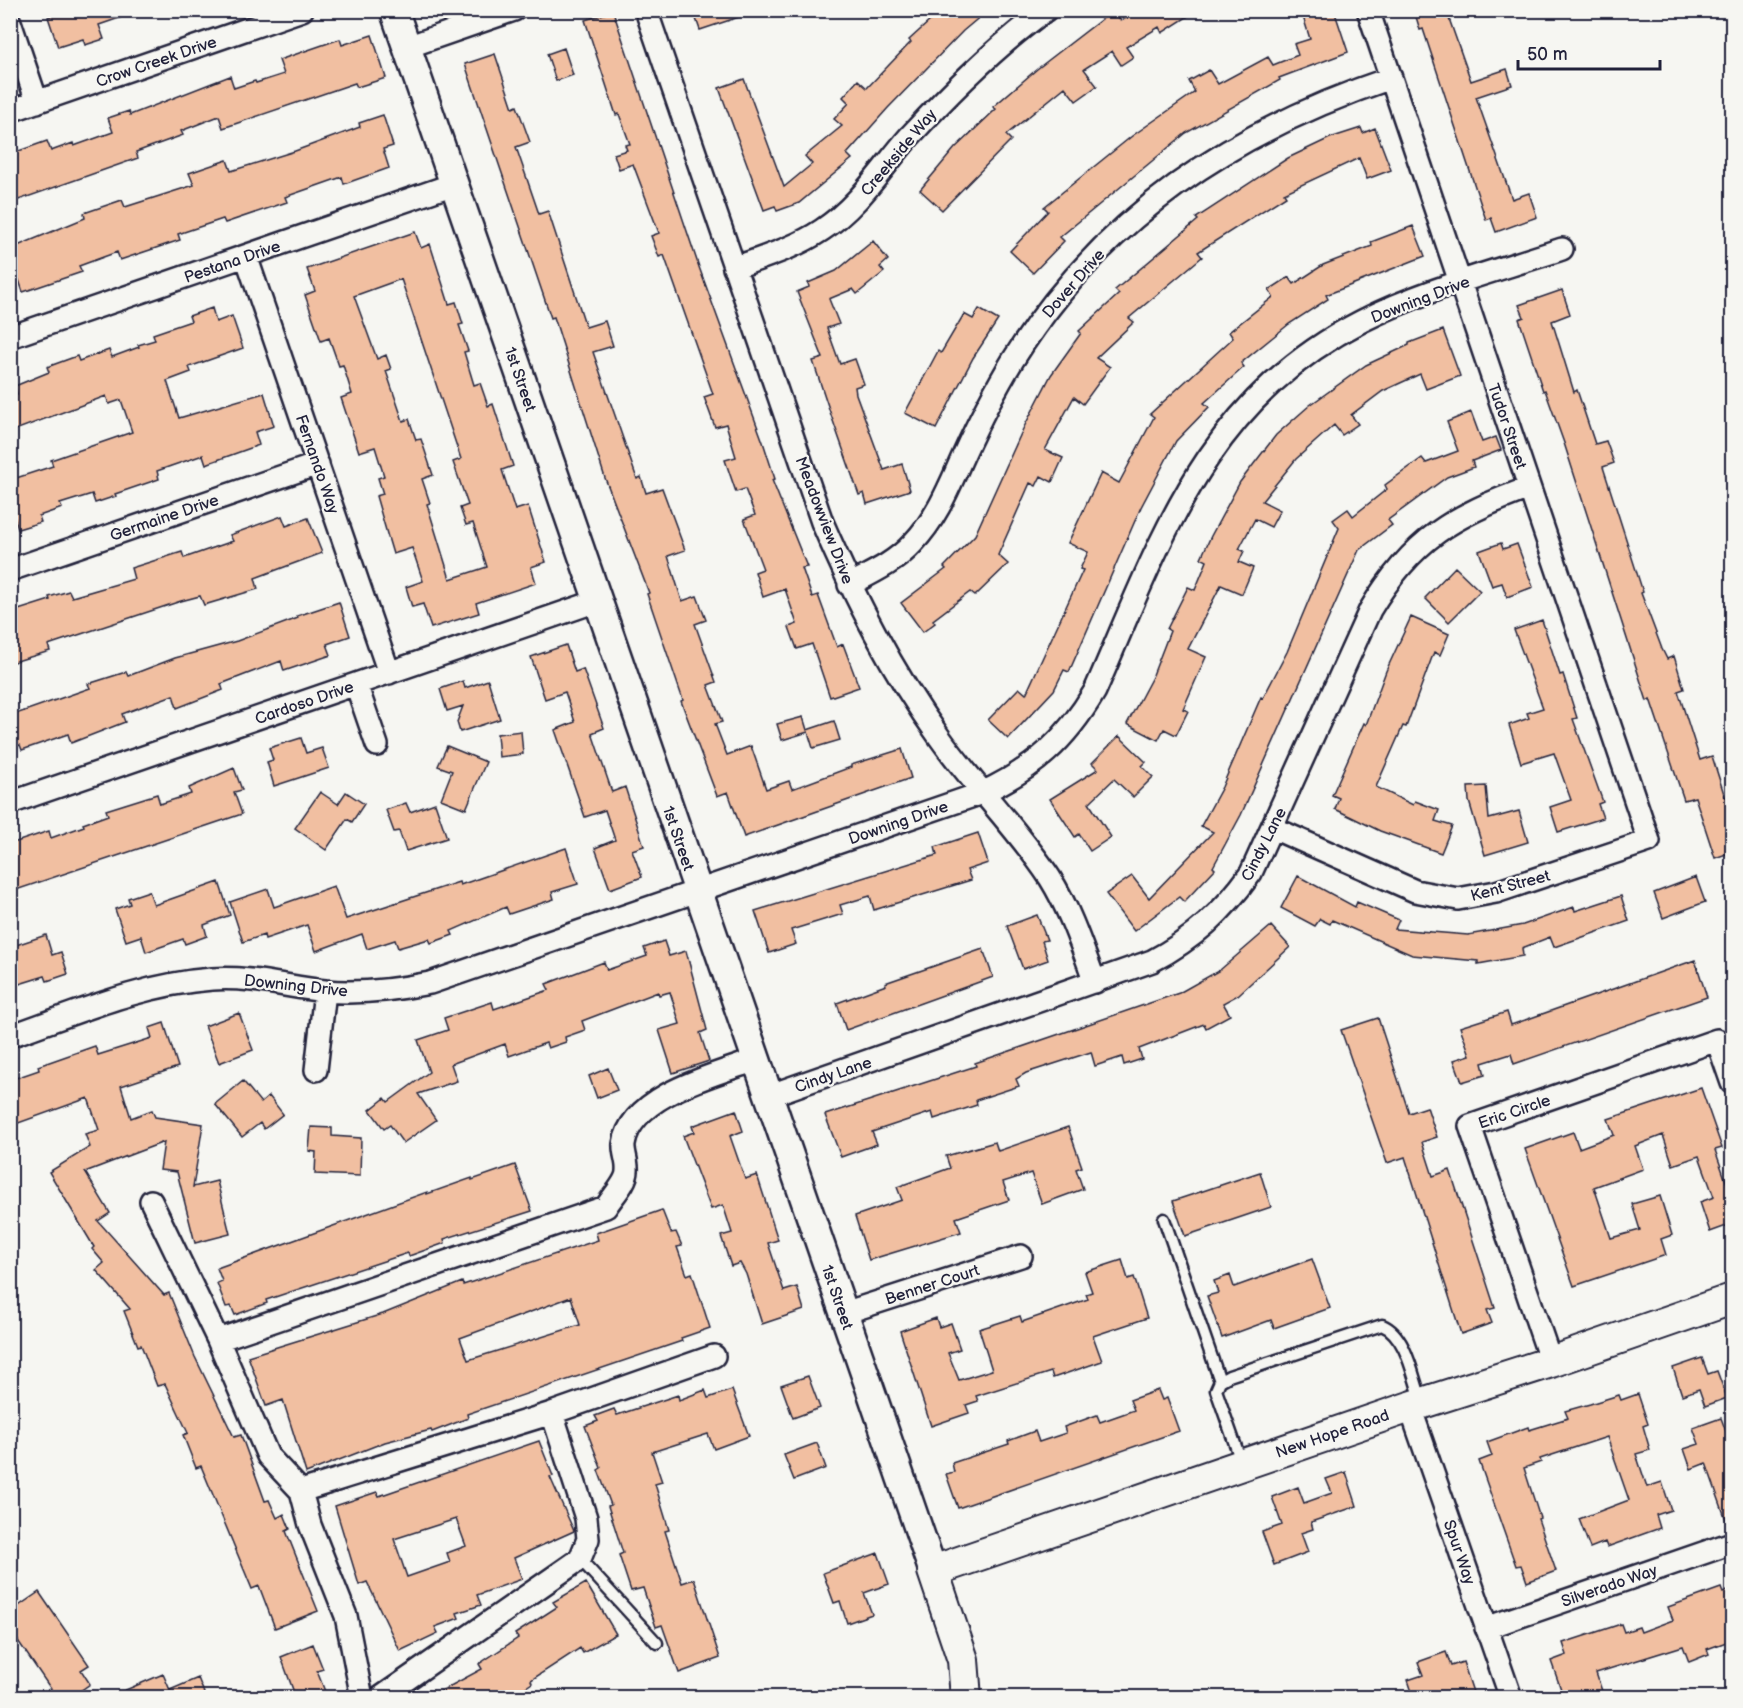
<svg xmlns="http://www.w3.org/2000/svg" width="1743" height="1708" viewBox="0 0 1743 1708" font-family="'Balsamiq Sans',sans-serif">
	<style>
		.building { fill: #f1bfa1; stroke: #22223b; stroke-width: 1.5; fill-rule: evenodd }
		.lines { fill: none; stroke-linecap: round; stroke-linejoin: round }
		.service-casing { stroke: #22223b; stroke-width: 15 }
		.minor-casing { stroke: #22223b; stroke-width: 26 }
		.tertiary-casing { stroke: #22223b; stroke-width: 32 }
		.secondary-casing { stroke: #22223b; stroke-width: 34 }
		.service { stroke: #f6f6f2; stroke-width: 10 }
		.minor { stroke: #f6f6f2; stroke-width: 21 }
		.tertiary { stroke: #f6f6f2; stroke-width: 27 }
		.secondary { stroke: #f6f6f2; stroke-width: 30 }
		.labels { text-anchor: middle; stroke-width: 4.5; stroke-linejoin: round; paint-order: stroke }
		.street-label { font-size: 16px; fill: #22223b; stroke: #f6f6f2 }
	</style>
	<rect width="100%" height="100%" fill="#f6f6f2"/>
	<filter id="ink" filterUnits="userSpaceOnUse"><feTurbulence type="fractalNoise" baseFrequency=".0167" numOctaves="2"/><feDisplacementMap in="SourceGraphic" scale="12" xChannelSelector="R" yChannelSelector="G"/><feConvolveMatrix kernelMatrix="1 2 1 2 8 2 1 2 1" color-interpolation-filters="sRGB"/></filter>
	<g filter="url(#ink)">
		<path class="building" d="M68,10H133L134,13L99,25L104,39L85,45L83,39L58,47L48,17Z
			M693,10H750L751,13L700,30Z
			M942,10H988L963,31L888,108L847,154L852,159L799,203L777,211L775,206L764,210L719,88L744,79L784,187L812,164L805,156L842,126L834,119L849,103L843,97L858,80L867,88L911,42L909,40Z
			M1139,10H1198L1162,33L1159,27L1126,47L1133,57L1121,65L1112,51L1084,69L1097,86L1076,101L1065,87L1006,135L1011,140L942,210L920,190L955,148L996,109L993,107L1037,69L1106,16L1115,12L1121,21Z
			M1301,10H1334L1348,52L1279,78L1280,80L1186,133L1060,237L1064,241L1033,273L1010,251L1048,211L1044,207L1132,136L1195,92L1189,81L1209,70L1218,84L1268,57L1273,65L1298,55L1294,44L1310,39Z
			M1414,10H1446L1471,81L1507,69L1512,85L1476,97L1512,199L1529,193L1537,217L1496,232L1491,218L1486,220L1423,29L1420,30Z
			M613,11L699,267L763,442L775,479L772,480L807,567L802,568L812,597L818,595L837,647L843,644L859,687L830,697L812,644L797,649L789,627L797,624L785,589L763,597L755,572L763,569L744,519L755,515L745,489L736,492L725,460L736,457L726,424L715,427L704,397L713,394L664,255L659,257L651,236L659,233L633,164L619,169L614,154L627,150L625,145L630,144L619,114L616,115L585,20Z
			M372,35L386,78L357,87L355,83L223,128L219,116L181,131L183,135L136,152L138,158L10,203V154L47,141L51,151L73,143L74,146L113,132L108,118L129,111L130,115L230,76L234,88L255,81L256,83L284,74L279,60L340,39L342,45Z
			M564,48L573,75L556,81L547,54Z
			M495,54L513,108L517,106L530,142L516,147L539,214L548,211L586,327L605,321L613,346L593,352L637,479L641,477L646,493L662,488L685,550L668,556L682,601L697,596L706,620L695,624L716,682L708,685L722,722L715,724L727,755L751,746L766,789L789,781L792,789L851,767V765L902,749L911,778L744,837L728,792L717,796L681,701L683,700L647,594L649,593L605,478L554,317L551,318L465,64Z
			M383,115L393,146L383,149L389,168L344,184L342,177L285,197L287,202L225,223L223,219L178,234L180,240L120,260L117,252L79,266L82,272L23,292L19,280L10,283V249L85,218L84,213L122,200L125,207L194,185L189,173L227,160L231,171L295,151L360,127L359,123Z
			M1361,128L1363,133L1375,128L1391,170L1367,179L1359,158L1284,193L1286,196L1198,252L1202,257L1129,318L1134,322L1096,358L1110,367L1083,404L1074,397L1045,450L1063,458L1052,482L1041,476L1036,486L1030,483L998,555L1008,564L975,596L970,592L933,620L935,623L923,632L901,603L946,569L944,567L975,535L1023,429L1051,375L1081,333L1079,331L1119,294L1115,290L1198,220L1196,218L1288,158L1330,138Z
			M1413,226L1425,256L1326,295L1328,299L1289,324L1241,363L1244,367L1204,403L1209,407L1176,441L1141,507L1069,672L1064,670L1054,690L1008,739L988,720L1019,688L1026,694L1053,635L1083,570L1080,569L1088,552L1068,543L1101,473L1119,483L1154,417L1150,414L1233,338L1229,332L1273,297L1269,290L1289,277L1294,284L1323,265L1372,246L1371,242Z
			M415,232L421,248L430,244L449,304L456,302L463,324L459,325L468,351L464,352L474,385L480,383L488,406L493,404L513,466L502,470L515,510L528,506L546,562L531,567L536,583L476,603L479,613L431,628L423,604L412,607L406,587L423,581L412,548L393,554L387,534L376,496L383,494L378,478L384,476L375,447L359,452L341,398L352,394L343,365L339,366L329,338L321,341L305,295L315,291L307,269ZM401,279L461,459L453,462L468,505L460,508L466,525L473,523L487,567L450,579L427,504L430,503L422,479L433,475L421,439L416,440L409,419L403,421L386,371L391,369L386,355L377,359L354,296Z
			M873,241L888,260L880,267L884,272L857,294L853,289L829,299L839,324L827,328L840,364L855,359L864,384L855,387L856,394L884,470L902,464L910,490L867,504L864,493L859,495L831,415L813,361L823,358L797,292L809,287L808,283L836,271Z
			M1562,290L1570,314L1552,321L1574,392L1577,390L1595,444L1606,441L1614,463L1603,467L1643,592L1641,593L1662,649L1667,659L1674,656L1684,689L1678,691L1700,760L1712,756L1725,797L1732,795V852L1715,858L1695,797L1684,800L1650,699L1647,701L1564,443L1545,390L1543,391L1519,319L1524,317L1519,305Z
			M212,308L216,322L232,316L243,348L189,367L191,372L167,381L179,418L264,393L274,426L255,432L259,445L206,464L203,455L171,466L157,471L159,479L115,494L116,496L95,503L92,494L60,504L62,508L39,516L41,522L18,529L11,506L17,504L10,480L53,466L51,460L132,432L121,400L109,404L106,396L10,432V396L17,394L15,386L49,372L47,367L77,356L79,361L109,350L112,357L139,347L138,345L155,340L153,334L191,321L189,316Z
			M979,309L998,320L973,358L936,429L905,413L938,351L941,353L964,314L973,319Z
			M1443,330L1460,376L1426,389L1420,374L1383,391L1351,415L1358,424L1342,435L1334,425L1296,459L1262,501L1280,510L1271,527L1255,519L1239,549L1244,551L1239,562L1253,568L1242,594L1221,585L1188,649L1206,657L1183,709L1188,711L1176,735L1164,729L1158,740L1127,724L1153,675L1170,631L1167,629L1188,587L1195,590L1207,561L1201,558L1211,536L1240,482L1276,435L1310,405L1366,365L1409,345V343Z
			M1471,412L1482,442L1496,437L1501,450L1472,461L1474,467L1447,477L1388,520L1392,525L1359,550L1241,815L1213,867L1215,869L1184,902L1179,897L1134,931L1106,894L1132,876L1149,898L1213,832L1201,826L1222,787L1261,697L1263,698L1287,652L1339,528L1333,520L1348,509L1353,516L1387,489L1385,485L1422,458L1426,463L1458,451L1447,422Z
			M282,516L286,526L308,518L322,553L255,578L258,589L204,605L200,596L181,601L48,645L50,651L10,663V620L14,619L12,612L50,600L49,597L69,591L72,597L134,579L131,568L182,552L184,558L233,541L230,535Z
			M1501,543L1503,549L1517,544L1533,587L1507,597L1502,583L1492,586L1479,551Z
			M1455,567L1480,591L1449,622L1425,598Z
			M339,602L350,636L327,644L331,655L284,671L281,661L221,684L223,690L177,708L173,695L122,714L125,722L71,743L68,734L22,750L20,745L10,748V716L90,688L88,684L126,672L128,676L175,658L237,641L298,618L297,616Z
			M1411,617L1449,634L1440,655L1434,652L1406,727L1403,726L1376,787L1413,805L1415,801L1439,810L1435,821L1452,826L1441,853L1380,831L1335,809L1339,798L1332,795L1364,723L1366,725L1386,671Z
			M1542,620L1560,675L1563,674L1577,718L1573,719L1603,802L1598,804L1603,818L1558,832L1550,807L1571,800L1554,753L1521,763L1509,725L1529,718L1527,713L1543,708L1514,630Z
			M566,645L575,672L583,669L604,728L592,733L612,792L625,787L644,846L632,850L642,877L610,889L595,848L615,840L605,810L585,817L555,730L575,722L565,692L545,699L531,657Z
			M488,680L500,719L460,732L457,722L463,706L447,711L440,689L463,681L465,688Z
			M803,717L807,730L834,721L840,740L813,748L808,732L782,740L777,724Z
			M521,731L523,754L499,757L497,734Z
			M1119,736L1146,762L1142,766L1153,777L1133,797L1114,779L1089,803L1111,837L1090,851L1079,834L1075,837L1050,799L1098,769L1092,763Z
			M301,738L306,753L322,748L329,768L274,786L267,762L273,760L269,748Z
			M447,746L486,762L466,809L441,799L452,771L438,766Z
			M234,768L242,790L234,792L242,814L10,892V844L49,831L51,838L84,826L83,824L108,815L106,810L157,794L160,804L191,794L189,788Z
			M1486,786L1489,819L1519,811L1528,842L1485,855L1469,801L1468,787Z
			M320,792L338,804L346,792L364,804L352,822L347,819L326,850L295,828Z
			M406,803L410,812L435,803L447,838L406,851L399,831L394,832L386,810Z
			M978,833L988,863L967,870L971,880L874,910L870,896L840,905L843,914L791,930L796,944L769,953L755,911L937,855L935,847Z
			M566,848L578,884L552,892L554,899L509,914L506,907L451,931L453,935L431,943L429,939L398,948L395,940L367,949L362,934L316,951L307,925L265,939L264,935L243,942L230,902L268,889L274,907L334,886L346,919L459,882L460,885Z
			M1298,876L1355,907L1357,902L1399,920L1395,929L1468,935L1523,925L1574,907L1575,911L1621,896L1629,921L1554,947L1550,937L1522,948L1523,956L1478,964V961L1412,955L1332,920L1330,924L1320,919L1315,926L1281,908Z
			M1696,877L1705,902L1663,918L1654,893Z
			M219,882L230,915L204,925L207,936L185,944L183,939L146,952L141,936L126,941L115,909L130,904L128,898L149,891L154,905Z
			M1037,915L1047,940L1042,941L1048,960L1023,969L1007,926Z
			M1271,926L1290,947L1238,995L1223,1003L1230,1015L1206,1028L1204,1024L1139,1049L1142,1059L1124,1065L1122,1057L1095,1066L1091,1052L1026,1073L1016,1079L1019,1086L976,1100L977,1105L934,1119L932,1112L872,1132L877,1144L841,1157L825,1115L976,1066L975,1063L1179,993L1220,970Z
			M46,935L52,955L61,952L68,974L47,981L45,976L16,985L10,967V947Z
			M664,941L669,956L686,951L707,1030L700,1033L709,1061L673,1073L659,1030L680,1024L670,992L659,995L658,992L582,1021L585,1030L565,1037L566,1042L548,1048L546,1043L509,1056L505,1044L451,1064L457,1081L418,1094L436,1120L403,1143L390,1125L384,1129L370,1110L385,1098L388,1102L429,1072L418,1040L448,1030L444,1018L492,1002L494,1009L549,990L546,984L604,962L607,970L647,956L644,948Z
			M983,949L993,977L846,1030L837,1003L886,985L885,983Z
			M1695,960L1707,997L1514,1064L1511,1054L1482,1063L1485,1075L1462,1082L1454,1060L1470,1055L1460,1027L1507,1012L1511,1025Z
			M239,1013L253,1050L219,1063L205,1026Z
			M1378,1018L1409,1113L1427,1107L1437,1137L1422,1142L1433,1176L1450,1170L1495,1308L1487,1310L1492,1323L1461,1334L1405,1157L1387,1163L1341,1030Z
			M164,1023L178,1067L121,1086L131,1118L152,1110L155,1117L203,1124L193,1187L217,1181L230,1234L195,1243L177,1172L160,1170L164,1142L85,1172L110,1213L98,1221L164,1295L169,1293L195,1357L234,1437L241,1435L265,1501L269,1500L277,1518L284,1514L290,1529L286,1531L318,1611L275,1628L259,1586L252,1589L201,1466L196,1468L183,1435L188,1433L165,1384L157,1386L141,1345L138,1346L124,1311L130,1309L96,1270L104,1263L92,1249L94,1247L49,1172L90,1147L85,1134L99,1130L88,1098L10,1126V1080L39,1070L38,1066L95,1046L98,1055L152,1038L149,1028Z
			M608,1068L617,1090L597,1098L589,1076Z
			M243,1081L261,1103L269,1096L283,1114L264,1129L260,1123L242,1137L215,1104Z
			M1701,1088L1722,1148L1715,1150L1732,1198V1224L1710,1232L1700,1202L1714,1197L1699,1156L1673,1165L1663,1135L1635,1146L1643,1169L1594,1187L1611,1238L1640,1230L1632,1204L1660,1196L1672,1235L1661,1239L1666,1255L1574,1286L1525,1149L1573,1132L1579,1148L1614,1135L1608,1119Z
			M736,1110L743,1131L730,1136L745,1179L757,1175L778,1240L768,1243L784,1291L797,1287L804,1310L762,1324L746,1274L740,1263L731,1266L721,1236L732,1233L723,1205L711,1209L683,1136L694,1132L692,1126Z
			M311,1127L332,1128V1136L361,1138L360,1176L315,1174L316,1152L309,1151Z
			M1068,1127L1082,1167L1076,1169L1083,1189L1042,1204L1031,1173L1003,1182L1009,1200L956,1218L961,1232L869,1260L855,1216L902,1200L897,1187L950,1168L946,1156L995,1142L998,1151Z
			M515,1165L532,1211L444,1239L445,1243L409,1256L408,1253L266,1300L267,1303L235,1315L231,1306L226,1307L217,1283L222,1281L217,1268L427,1192V1194L472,1178V1180Z
			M1260,1172L1271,1207L1185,1236L1173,1201Z
			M662,1210L671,1233L676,1232L682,1246L677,1247L687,1275L692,1273L710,1328L681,1338L682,1341L467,1414L468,1418L432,1432L431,1430L385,1442L306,1473L283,1400L266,1406L248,1356L383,1314L462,1282L463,1285L598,1240L596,1233ZM571,1297L580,1325L468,1360L460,1338Z
			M1312,1259L1330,1308L1274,1328L1271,1320L1222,1338L1207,1296L1218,1293L1214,1281L1230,1275L1234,1287Z
			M1122,1260L1128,1279L1134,1277L1147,1318L1093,1336L1102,1361L1053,1378L1051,1372L976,1396L978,1401L966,1405L969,1413L931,1426L900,1331L936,1318L939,1327L951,1323L960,1349L948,1353L959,1380L992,1370L979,1329L1020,1316L1022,1322L1088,1299L1086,1294L1092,1292L1085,1272Z
			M1702,1358L1708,1374L1717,1371L1727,1398L1705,1406L1699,1389L1682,1395L1673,1368Z
			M808,1376L820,1408L793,1418L781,1385Z
			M705,1390L708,1398L732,1390L749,1436L714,1449L708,1434L652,1452L662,1482L655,1484L669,1530L665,1531L682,1583L694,1579L720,1658L679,1673L662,1625L656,1627L643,1588L631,1591L619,1555L623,1553L608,1506L611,1505L598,1470L601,1468L585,1426L598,1421L595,1416L614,1409L617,1415L678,1395L679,1400Z
			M1158,1390L1162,1400L1167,1398L1179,1431L958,1508L946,1474L954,1472L952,1463L1009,1444L1008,1441L1035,1431L1039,1442L1066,1433L1064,1427L1097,1415L1100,1422L1134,1410L1130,1400Z
			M1638,1394L1648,1424L1643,1426L1650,1450L1636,1454L1647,1487L1662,1482L1671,1510L1656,1515L1660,1528L1607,1547L1605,1542L1590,1548L1579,1519L1629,1500L1607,1437L1540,1459L1541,1462L1524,1468L1540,1518L1538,1519L1556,1571L1527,1582L1521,1565L1516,1566L1479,1461L1492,1456L1487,1442L1528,1427L1529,1430L1568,1418L1565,1411L1590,1404L1619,1395L1621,1400Z
			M1721,1418L1727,1434L1732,1432V1531H1730L1706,1463L1691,1469L1684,1449L1699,1444L1693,1428Z
			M539,1441L553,1476L550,1477L574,1531L514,1558L522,1579L477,1595L481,1605L457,1613L459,1618L435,1627L438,1633L400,1651L367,1582L359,1585L335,1506L377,1492L379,1496ZM456,1519L466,1546L447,1553L450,1562L407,1577L394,1539Z
			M817,1443L826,1468L794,1480L784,1455Z
			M1346,1472L1357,1506L1311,1522L1313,1529L1301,1533L1308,1552L1274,1565L1262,1532L1282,1525L1272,1497L1298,1487L1304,1503L1332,1493L1326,1479Z
			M878,1553L889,1584L864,1593L872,1614L847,1623L840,1601L834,1603L823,1573Z
			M586,1583L616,1634L583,1653L580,1648L531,1680L532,1683L510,1698H428L482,1669L479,1664L518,1638L515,1634L557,1607L553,1602Z
			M1721,1588L1723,1593L1732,1589V1640L1707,1649L1709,1654L1689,1662L1683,1646L1596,1673L1602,1691L1583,1698H1564L1551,1661L1567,1655L1563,1643L1621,1624L1624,1632L1639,1627L1641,1632L1673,1620L1668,1607Z
			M39,1592L89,1665L81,1670L90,1684L70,1698H57L10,1629V1612Z
			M313,1644L323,1669L317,1671L326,1694L316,1698H296L281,1657Z
			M1446,1652L1451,1666L1463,1662L1475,1698H1414L1408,1680L1423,1675L1418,1662Z
			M163,1674L170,1690L198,1678L206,1698H107Z"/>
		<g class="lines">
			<defs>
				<path id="service" d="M1164,1219L1220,1381
					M1242,1464L1216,1390L1220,1381L1229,1376L1382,1325C1407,1335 1413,1378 1422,1402
					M580,1559L657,1643"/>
				<path id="minor" d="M646,10L822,522C855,598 891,670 940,738C974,786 1017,828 1050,878C1070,910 1082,947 1095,982
					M10,22L37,102
					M407,47L514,10
					M10,111L302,10
					M246,256L389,673
					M734,268C764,257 795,248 822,230C859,206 881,169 909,137C951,91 995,47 1046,10
					M10,337L454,184
					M10,570L318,464
					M849,585C872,573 896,562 913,543C937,518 949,487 963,456C978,423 994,391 1013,360C1103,216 1233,131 1391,78
					M356,684L377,745
					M10,803L597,601
					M1273,828L1415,891L1458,899L1496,892L1649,841L1368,10
					M10,1036C76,1013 142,984 212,979C251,976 287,987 325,991C361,994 395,990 430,983L982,793C1035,768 1065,741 1095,691C1161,541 1204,402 1362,321C1425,289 1496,271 1562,249
					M316,1070L325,991
					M768,1096L1152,961C1194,939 1223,912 1251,873L1370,610C1412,539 1454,515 1529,488
					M151,1201L218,1340L268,1456L301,1491L310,1525L346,1616L362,1698
					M844,1313L1021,1256
					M218,1340L606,1207C612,1197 627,1182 627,1171C628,1162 623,1152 624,1144C631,1095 717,1074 756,1060
					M1551,1362L1470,1126L1717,1040L1732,1083
					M1410,1407L1511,1698
					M301,1491L552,1413L714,1356
					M1486,1628L1732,1543
					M380,1698L580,1559L588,1539L586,1518L552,1413"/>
				<path id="tertiary" d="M394,10L933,1571"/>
				<path id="secondary" d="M966,1698L963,1660L933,1571L1410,1407L1551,1362L1732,1299"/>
			</defs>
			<use href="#service" class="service-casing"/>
			<use href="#minor" class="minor-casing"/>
			<use href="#tertiary" class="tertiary-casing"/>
			<use href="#secondary" class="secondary-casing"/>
			<use href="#service" class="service"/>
			<use href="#minor" class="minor"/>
			<use href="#tertiary" class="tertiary"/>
			<use href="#secondary" class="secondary"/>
		</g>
	</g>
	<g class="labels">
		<g class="street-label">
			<text transform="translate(156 61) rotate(-19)" y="6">Crow Creek Drive</text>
			<text transform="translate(898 152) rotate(-50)" y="6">Creekside Way</text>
			<text transform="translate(232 261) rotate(-19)" y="6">Pestana Drive</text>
			<text transform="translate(1073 283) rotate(-49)" y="6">Dover Drive</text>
			<text transform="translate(1420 299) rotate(-21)" y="6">Downing Drive</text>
			<text transform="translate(521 379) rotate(71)" y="6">1st Street</text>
			<text transform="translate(1508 426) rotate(71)" y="6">Tudor Street</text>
			<text transform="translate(318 464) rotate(71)" y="6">Fernando Way</text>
			<text transform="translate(164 517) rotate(-19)" y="6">Germaine Drive</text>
			<text transform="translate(825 520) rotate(69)" y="6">Meadowview Drive</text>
			<text transform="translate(304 702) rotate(-19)" y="6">Cardoso Drive</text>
			<text transform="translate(898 822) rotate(-19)" y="6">Downing Drive</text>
			<text transform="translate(679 838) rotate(71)" y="6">1st Street</text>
			<text transform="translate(1263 844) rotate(-63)" y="6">Cindy Lane</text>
			<text transform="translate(1510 885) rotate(-15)" y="6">Kent Street</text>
			<text transform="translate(296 985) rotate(6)" y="6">Downing Drive</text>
			<text transform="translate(833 1074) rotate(-19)" y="6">Cindy Lane</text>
			<text transform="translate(1514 1111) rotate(-19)" y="6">Eric Circle</text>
			<text transform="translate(932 1284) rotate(-18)" y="6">Benner Court</text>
			<text transform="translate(838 1297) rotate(71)" y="6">1st Street</text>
			<text transform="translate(1332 1433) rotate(-19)" y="6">New Hope Road</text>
			<text transform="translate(1460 1552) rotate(71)" y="6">Spur Way</text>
			<text transform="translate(1609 1585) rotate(-19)" y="6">Silverado Way</text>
		</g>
	</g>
	<rect width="1743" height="1708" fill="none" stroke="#f6f6f2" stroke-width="36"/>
	<rect x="18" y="18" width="1707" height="1672" fill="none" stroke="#22223b" stroke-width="2" filter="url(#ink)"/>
	<path d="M1518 60v9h142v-9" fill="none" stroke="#22223b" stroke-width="3"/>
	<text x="1527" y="60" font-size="18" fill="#22223b" stroke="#f6f6f2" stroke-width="4.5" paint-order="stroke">50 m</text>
</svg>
